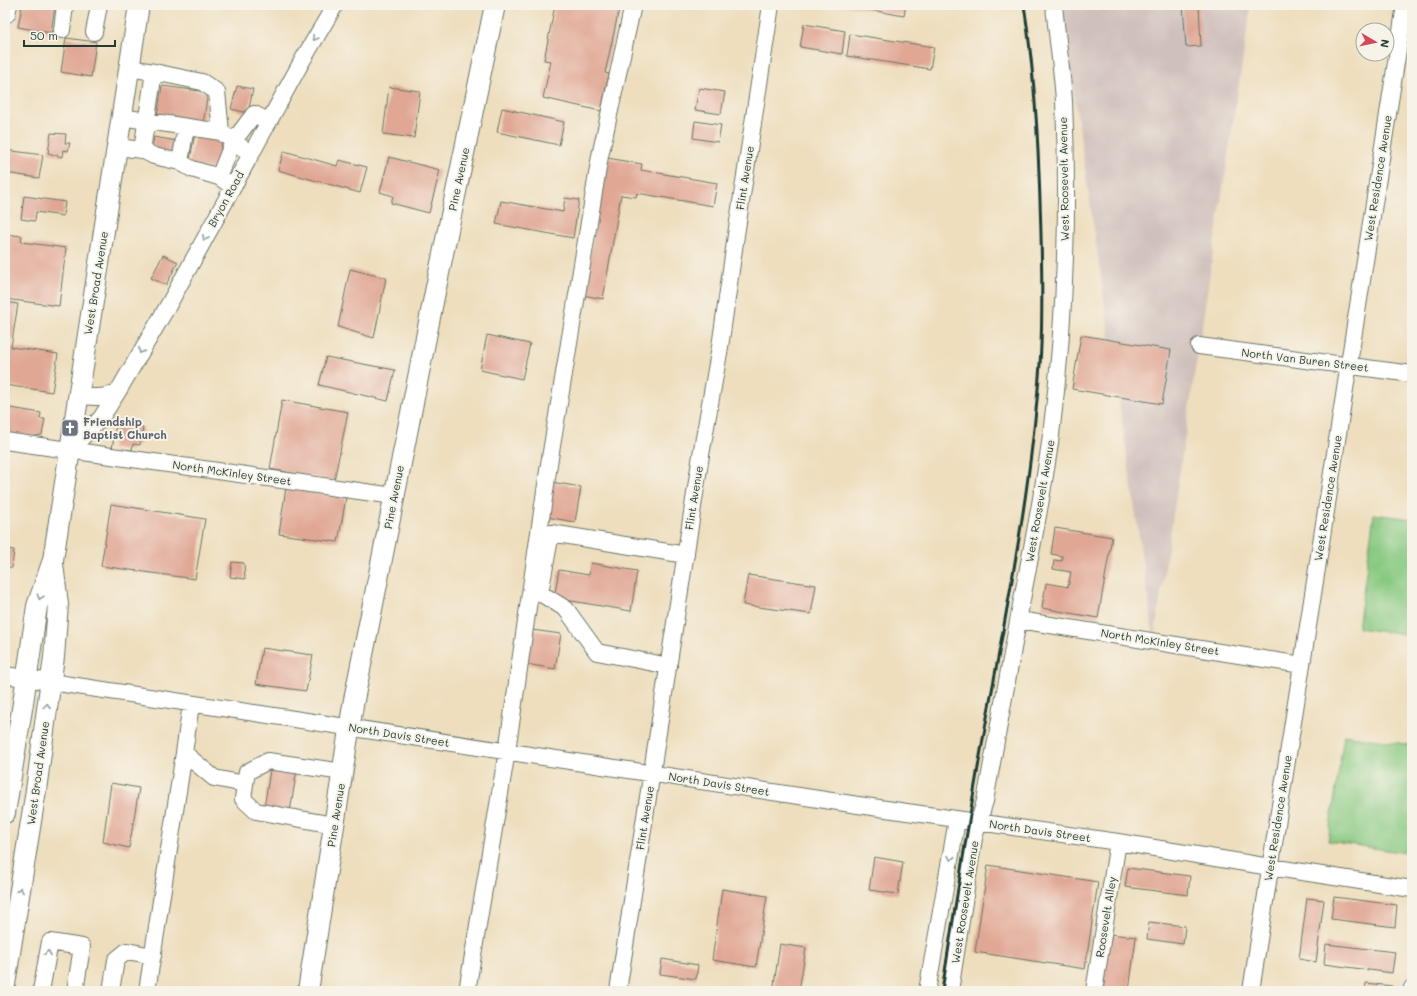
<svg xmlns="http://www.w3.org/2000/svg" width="1417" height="996" viewBox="0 0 1417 996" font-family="Mali,sans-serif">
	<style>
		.industrial { fill: #d0c0bc }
		.green { fill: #87c981; stroke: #53835a }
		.building { fill: #e1a795 }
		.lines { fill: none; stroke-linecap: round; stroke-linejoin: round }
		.minor-casing { stroke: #677564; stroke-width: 18 }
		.major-casing { stroke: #677564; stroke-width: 22 }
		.minor { stroke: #fff; stroke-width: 16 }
		.major { stroke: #fff; stroke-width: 20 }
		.rail { stroke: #1f3d34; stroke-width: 3 }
		.oneway { stroke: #8f9e9a }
		.labels { text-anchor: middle; stroke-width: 4; stroke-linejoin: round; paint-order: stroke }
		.street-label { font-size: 11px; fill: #1f3d34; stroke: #f7f3e8 }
		.worship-label { font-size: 11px; font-weight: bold; fill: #5b616d; stroke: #f7f3e8; text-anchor: start }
	</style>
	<rect width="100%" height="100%" fill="#f7f3e8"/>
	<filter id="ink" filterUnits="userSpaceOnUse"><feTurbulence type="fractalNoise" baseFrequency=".025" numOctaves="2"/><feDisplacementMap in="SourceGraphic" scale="8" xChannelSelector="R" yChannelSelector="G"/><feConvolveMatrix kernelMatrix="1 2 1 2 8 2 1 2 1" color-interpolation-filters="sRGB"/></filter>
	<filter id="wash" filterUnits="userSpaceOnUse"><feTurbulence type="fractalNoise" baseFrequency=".012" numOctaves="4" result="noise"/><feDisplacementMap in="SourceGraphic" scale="16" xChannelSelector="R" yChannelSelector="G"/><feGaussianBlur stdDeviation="0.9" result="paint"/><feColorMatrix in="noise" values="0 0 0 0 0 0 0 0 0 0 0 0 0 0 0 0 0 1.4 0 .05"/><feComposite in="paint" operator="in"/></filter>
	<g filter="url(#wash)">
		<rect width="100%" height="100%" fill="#eedebe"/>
		<path class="industrial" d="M1061,5H1251L1154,639Z"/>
		<path class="green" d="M1374,514L1412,519V636L1358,628Z
			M1344,735L1412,745V854L1328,841Z"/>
		<g id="blocks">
			<path class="building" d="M22,5H55L51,33L18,27Z
				M555,5H620L605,73L609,74L601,111L543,98L551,61L544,60Z
				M843,5H906L904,16Z
				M1102,5H1113V6L1102,7Z
				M1183,5H1199L1201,46L1186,47Z
				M804,24L845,31L842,54L800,47Z
				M850,34L934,47L930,69L847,56Z
				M66,38L96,42L91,77L61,72Z
				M162,86L208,92L203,124L157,117Z
				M237,86L253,89L248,113L231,109Z
				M389,87L420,91L414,138L383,134Z
				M699,88L725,92L721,114L695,110Z
				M502,108L564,122L559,145L497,132Z
				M695,121L721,125L718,142L693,138Z
				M51,133L66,134L65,143H70L68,151L63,150L62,157L48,153Z
				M195,133L223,138L217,170L189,165Z
				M154,137L177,141L174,155L152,151Z
				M5,150L43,155L39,178L5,173Z
				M284,151L337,166L339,160L367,167L360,193L278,170Z
				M389,157L440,170L429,213L391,203L393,196L380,192Z
				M607,158L642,164L641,170L717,183L713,206L637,193L636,197L621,195L603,299L583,295Z
				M24,196L65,202L63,216L36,212L35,221L21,219Z
				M565,198L579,200L573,238L496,224L501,201L563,212Z
				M5,234L22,236L21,242L66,248L59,306L5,299Z
				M163,255L178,262L166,285L151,278Z
				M350,269L386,278L374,338L338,327Z
				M5,302L18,304L11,347L58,354L52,392L5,385Z
				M487,335L530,344L522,379L480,370Z
				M1081,335L1171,350L1162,404L1072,389Z
				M326,357L395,370L388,401L319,385Z
				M282,400L348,412L334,481L270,469Z
				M5,407L41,413L40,419H45L42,435L23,438L5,435Z
				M116,424L143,428L140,445L133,444L132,450L112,449Z
				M551,482L581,487L575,522L546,517Z
				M286,487L346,498L338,542L279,534Z
				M111,504L205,519L195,579L101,566Z
				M1055,528L1112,537L1098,618L1042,608L1046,583L1068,587L1071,572L1053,569L1054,560L1062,561V556L1051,554Z
				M5,549L14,550L12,568L5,567Z
				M232,562L244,563L245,579L230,577Z
				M591,563L637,571L631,611L554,598L559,570L589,575Z
				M748,575L816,585L811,614L743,605Z
				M532,630L561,634L555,669L526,664Z
				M262,648L313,655L306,691L256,684Z
				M271,764L297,769L290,812L264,808Z
				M111,783L139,788L129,848L103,842Z
				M874,857L903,862L898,894L869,890Z
				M988,865L1098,882L1085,969L975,952Z
				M1128,868L1190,876L1188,895L1125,887Z
				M722,889L767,896L756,967L712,960Z
				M1334,897L1397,905L1395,927L1331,919Z
				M1307,898L1324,900L1316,962L1299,959Z
				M1149,922L1185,926L1183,944L1147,939Z
				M1110,934L1136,937L1129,991H1103Z
				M780,944L806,948L799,991H773Z
				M1326,944L1395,952L1392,973L1324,964Z
				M662,959L698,965L696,979L660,974Z
				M1366,983L1392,986L1391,991H1365Z"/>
		</g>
	</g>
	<g filter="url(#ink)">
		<use href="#blocks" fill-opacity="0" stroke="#677564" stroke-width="1"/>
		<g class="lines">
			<defs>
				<path id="minor" d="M5,14H7L9,5
					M62,30L65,5
					M94,32L99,5
					M129,68L154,72L202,82L217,92L221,132
					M121,117L221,132L251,154
					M117,147L142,150L154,156L180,162L192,169L219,177L233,187
					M142,150L154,72
					M180,162L186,127
					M219,177L233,142L254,114L268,121
					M1199,346L1412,374
					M78,395C93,398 102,398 117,393
					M5,441L394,496
					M70,450L101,418L117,393L169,304L302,61L335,5
					M1019,620L1302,665
					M669,666L597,652L566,609L540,593L551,533L686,555
					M5,675L858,805L1118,842L1270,867L1412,889
					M191,704L184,753L214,778L245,784L243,799L256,811L334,825
					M245,784L247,772L268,761L343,772
					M41,991L50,942L82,947L75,991
					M111,991L116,960L127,951L153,956
					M147,991L184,753
					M467,991L507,751L549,464L600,156L633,5
					M618,991L701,455L720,347L736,235L771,5
					M927,991L957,820
					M950,991L974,838L985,801C998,732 1010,663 1023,594C1033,542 1044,489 1051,435C1065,325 1069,213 1064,101C1062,69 1057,37 1054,5
					M1094,991L1118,842
					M1251,991L1405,5
					M1412,991V988"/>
				<path id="major" d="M5,813L23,703L37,606L53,560L139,5
					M5,984L36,790L54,657L58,604L53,564
					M308,991L353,705L434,297L495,5"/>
			</defs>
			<use href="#minor" class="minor-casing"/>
			<use href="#major" class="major-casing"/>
			<use href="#minor" class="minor"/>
			<use href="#major" class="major"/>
			<path class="rail" d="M942,991C955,907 968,823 983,739C1006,615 1031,490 1040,364C1043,321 1042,277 1041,234C1039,158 1036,81 1024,5"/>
		</g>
		<defs><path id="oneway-chevron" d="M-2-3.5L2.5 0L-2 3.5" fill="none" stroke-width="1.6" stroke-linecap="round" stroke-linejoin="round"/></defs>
		<g class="oneway">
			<use href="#oneway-chevron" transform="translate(315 38) rotate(121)"/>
			<use href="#oneway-chevron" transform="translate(205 238) rotate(119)"/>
			<use href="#oneway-chevron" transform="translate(141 351) rotate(120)"/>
			<use href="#oneway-chevron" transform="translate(40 597) rotate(109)"/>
			<use href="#oneway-chevron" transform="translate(47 706) rotate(-83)"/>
			<use href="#oneway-chevron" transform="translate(951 858) rotate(100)"/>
			<use href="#oneway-chevron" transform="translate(20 890) rotate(-81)"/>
			<use href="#oneway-chevron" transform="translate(48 953) rotate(-80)"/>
		</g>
	</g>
	<defs>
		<symbol id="church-square" viewBox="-11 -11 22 22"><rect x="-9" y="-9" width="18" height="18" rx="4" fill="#6b7280" stroke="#f7f3e8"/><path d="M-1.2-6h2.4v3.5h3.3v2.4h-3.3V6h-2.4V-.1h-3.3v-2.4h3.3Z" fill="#fff"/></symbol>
	</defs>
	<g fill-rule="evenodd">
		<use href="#church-square" x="60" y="418" width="20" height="20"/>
	</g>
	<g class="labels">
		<g class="street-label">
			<text transform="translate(745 178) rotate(-81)" y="4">Flint Avenue</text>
			<text transform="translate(1378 178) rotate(-81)" y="4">West Residence Avenue</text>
			<text transform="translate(459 179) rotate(-78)" y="4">Pine Avenue</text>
			<text transform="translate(1064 179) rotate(-91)" y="4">West Roosevelt Avenue</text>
			<text transform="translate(226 199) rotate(-61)" y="4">Bryon Road</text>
			<text transform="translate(96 283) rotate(-81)" y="4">West Broad Avenue</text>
			<text transform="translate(1305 360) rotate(7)" y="4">North Van Buren Street</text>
			<text transform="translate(232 473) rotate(8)" y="4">North McKinley Street</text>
			<text transform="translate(394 497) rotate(-79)" y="4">Pine Avenue</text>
			<text transform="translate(694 498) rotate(-81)" y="4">Flint Avenue</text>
			<text transform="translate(1328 498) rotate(-81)" y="4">West Residence Avenue</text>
			<text transform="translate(1040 501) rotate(-80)" y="4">West Roosevelt Avenue</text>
			<text transform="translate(1160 642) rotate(9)" y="4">North McKinley Street</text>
			<text transform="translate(399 735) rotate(9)" y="4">North Davis Street</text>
			<text transform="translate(38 773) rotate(-82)" y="4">West Broad Avenue</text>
			<text transform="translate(719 784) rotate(9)" y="4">North Davis Street</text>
			<text transform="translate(336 815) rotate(-81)" y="4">Pine Avenue</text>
			<text transform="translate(645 818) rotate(-81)" y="4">Flint Avenue</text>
			<text transform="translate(1278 818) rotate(-81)" y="4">West Residence Avenue</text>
			<text transform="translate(1040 831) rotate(8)" y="4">North Davis Street</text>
			<text transform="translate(965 902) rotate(-81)" y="4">West Roosevelt Avenue</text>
			<text transform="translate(1106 917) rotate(-81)" y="4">Roosevelt Alley</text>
		</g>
		<g class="worship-label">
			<text x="83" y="426">Friendship<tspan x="83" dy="13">Baptist Church</tspan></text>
		</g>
	</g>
	<rect width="1417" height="996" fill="none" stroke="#f7f3e8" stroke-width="20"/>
	<g transform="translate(1375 42) rotate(99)"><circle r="19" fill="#f7f3e8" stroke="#a1aaa0"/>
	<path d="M0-3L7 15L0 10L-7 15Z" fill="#d1495b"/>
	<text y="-6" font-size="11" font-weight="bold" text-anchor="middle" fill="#1f3d34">N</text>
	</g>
	<path d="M24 40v6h91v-6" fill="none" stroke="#1f3d34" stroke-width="2"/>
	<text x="30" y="40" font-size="12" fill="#1f3d34" stroke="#f7f3e8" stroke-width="3" paint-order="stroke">50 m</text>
</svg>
